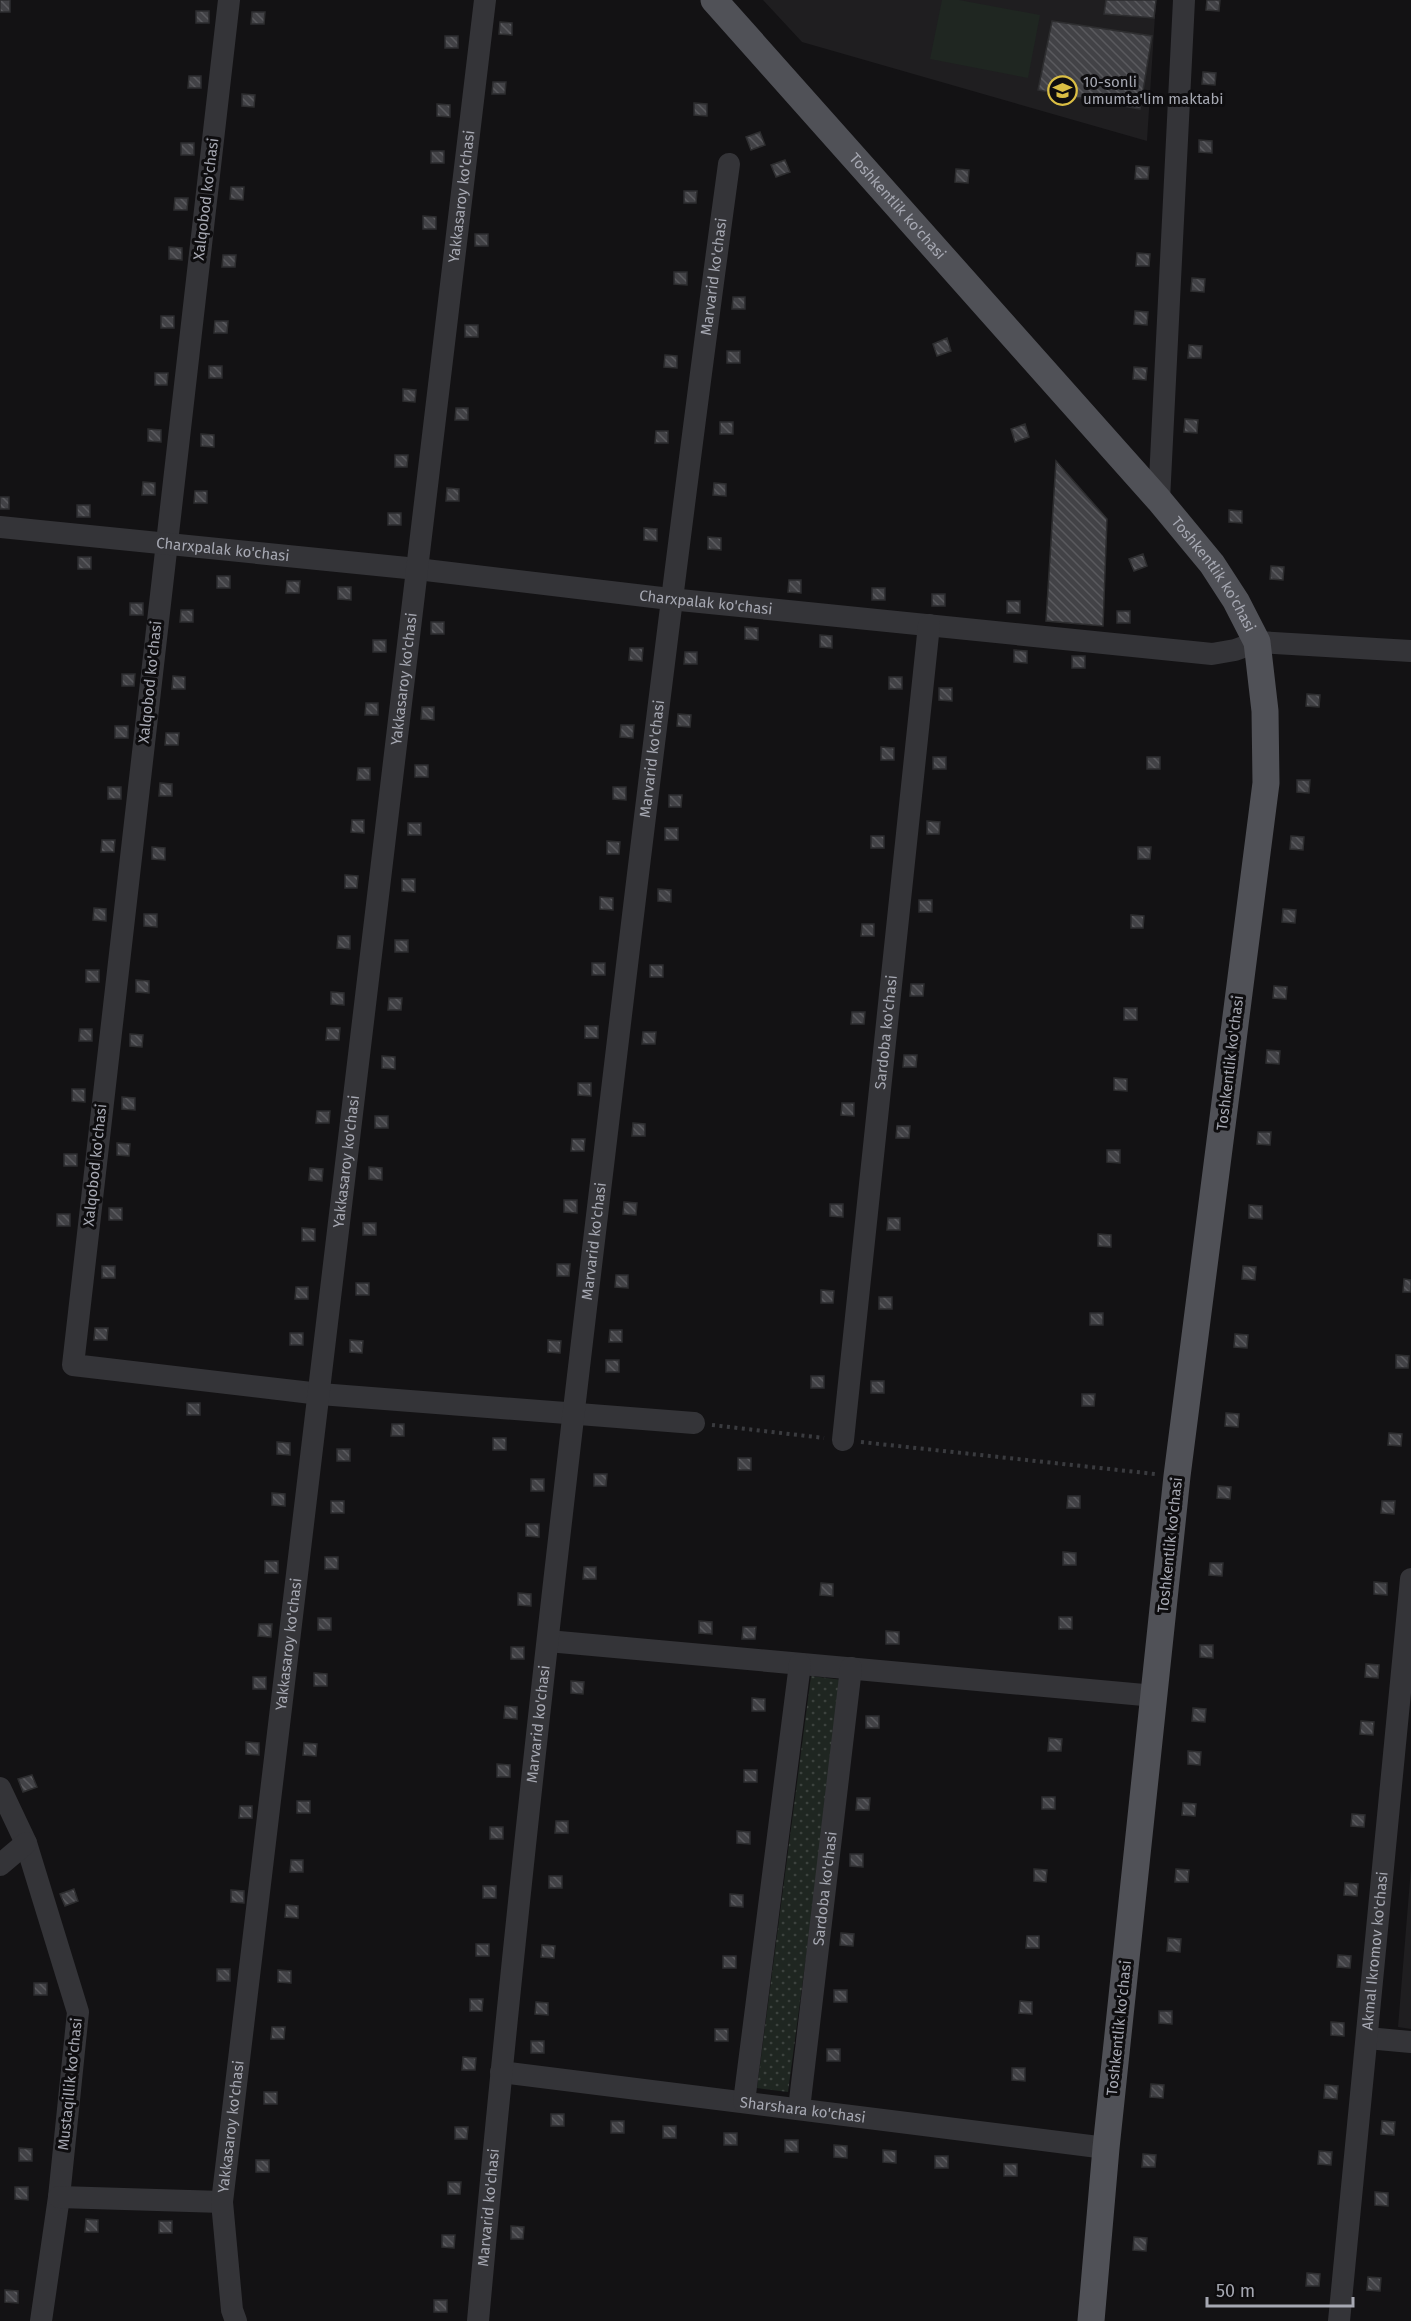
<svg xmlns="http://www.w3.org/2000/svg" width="1411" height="2321" viewBox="0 0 1411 2321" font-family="'Fira Sans',sans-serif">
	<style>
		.built { fill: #1f1e20 }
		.grass { fill: url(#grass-dots) }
		.garden { fill: #1f2621 }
		.building { fill: url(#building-back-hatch); stroke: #2d2d2f; stroke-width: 1.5 }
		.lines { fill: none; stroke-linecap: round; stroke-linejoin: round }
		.path { stroke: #3a3b3f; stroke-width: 4; stroke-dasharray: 3 4.5; stroke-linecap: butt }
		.minor { stroke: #343438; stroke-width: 22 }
		.major { stroke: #505157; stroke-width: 27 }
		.labels { text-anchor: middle; stroke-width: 6; stroke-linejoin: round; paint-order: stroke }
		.poi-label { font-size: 15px; fill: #a6a8b2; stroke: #0e0d0f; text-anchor: start }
		.street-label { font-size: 15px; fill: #a6a8b2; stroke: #0e0d0f }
	</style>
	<defs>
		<pattern id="grass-dots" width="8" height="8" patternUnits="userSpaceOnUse" patternTransform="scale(1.5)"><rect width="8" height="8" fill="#1f2621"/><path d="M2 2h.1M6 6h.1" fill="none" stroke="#3d433f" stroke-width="1.8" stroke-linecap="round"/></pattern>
		<pattern id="building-back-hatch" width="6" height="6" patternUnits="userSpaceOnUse" patternTransform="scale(1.5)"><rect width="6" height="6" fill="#424246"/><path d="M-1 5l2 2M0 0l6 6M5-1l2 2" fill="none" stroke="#5a5a5e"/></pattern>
	</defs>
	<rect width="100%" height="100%" fill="#131214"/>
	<path class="built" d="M763,0H1156L1147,141L802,42Z
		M1411,1868V2029L1398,2027Z"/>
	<path class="grass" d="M811,1676L843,1680L788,2092L757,2088Z"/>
	<path class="garden" d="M942,0H959L1040,15L1028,78L930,59Z"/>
	<path class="building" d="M0,0H10V12H0Z
		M1106,0H1156L1154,18L1104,14Z
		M1207,0H1220L1219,11L1206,10Z
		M196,11H209V23H196Z
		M252,12H265L264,24H251Z
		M1052,21L1152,36L1140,109L1038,90Z
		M500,22L512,23V35L499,34Z
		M445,36H458V48H445Z
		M1203,72L1216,73L1215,85L1202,84Z
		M189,76H201V88H188Z
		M493,82H506L505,94H492Z
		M242,94L255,95L254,107L242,106Z
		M694,103L707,104V116L694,115Z
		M437,104L450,105V117L437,116Z
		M760,132L765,145L751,150L746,137Z
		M1199,140L1212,141V153L1199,152Z
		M181,143H194V155H181Z
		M431,151H444V163H431Z
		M785,160L790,172L776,177L771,165Z
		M1136,166L1149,167L1148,179H1135Z
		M956,169L969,170L968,183L955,182Z
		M231,187H244L243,200L230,199Z
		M684,191H697L696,203H684Z
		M175,198H188L187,210H174Z
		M423,216L436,217V229H423Z
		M475,234H488V246H475Z
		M169,247L182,248V260L169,259Z
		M1137,253L1150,254L1149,266H1136Z
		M223,255H236L235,267H222Z
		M674,272H687V285L674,284Z
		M1192,278L1205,279L1204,292L1191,291Z
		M733,297H745V309H732Z
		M1135,311L1148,312L1147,325L1134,324Z
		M161,316H174V328H161Z
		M215,321H228L227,333H214Z
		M465,325H478V337H465Z
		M947,338L951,351L937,356L933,344Z
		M1189,345L1202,346L1201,358H1188Z
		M727,351H740V363H727Z
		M665,355L677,356V368L664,367Z
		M209,366H222V378H209Z
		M1134,367L1147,368L1146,380L1133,379Z
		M155,373H168L167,385H155Z
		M403,389L416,390L415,402L403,401Z
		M456,408H468V420H455Z
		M1185,419L1198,420L1197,433L1184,432Z
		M720,422H733V434H720Z
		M1025,424L1029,437L1015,442L1011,429Z
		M148,429L161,430V442L148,441Z
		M656,431H668V443H655Z
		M201,434L214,435V447L201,446Z
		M395,455H408L407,467H395Z
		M1056,461L1107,519L1103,626L1046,621Z
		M143,482L155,483V495H142Z
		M714,483L726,484V496L713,495Z
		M447,488L459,489V501H446Z
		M195,491H207V503H194Z
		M0,497H9V509H0Z
		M77,505H90V517H77Z
		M1229,510L1242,511V523L1229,522Z
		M388,513H401V525H388Z
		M644,528L657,529V541L644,540Z
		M708,537L721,538V550L708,549Z
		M1143,554L1147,566L1134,571L1129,559Z
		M78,557H91V569H78Z
		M1271,566L1284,567L1283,580L1270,579Z
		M217,576H230V588H217Z
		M789,580H801V593L788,592Z
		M287,581H300L299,593H286Z
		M338,587H351V600L338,599Z
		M872,588H885V600H872Z
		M932,594H945V606H932Z
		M1007,601H1020V613H1007Z
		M130,603H143V615H130Z
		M181,610H193V622H180Z
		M1117,611H1130V623H1117Z
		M431,622H444V634H431Z
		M745,627L758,628V640L745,639Z
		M820,635L832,636V648L820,647Z
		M373,640H386V652H373Z
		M630,648H643L642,661L629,660Z
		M1014,650L1027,651V663L1014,662Z
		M685,652H697V664H684Z
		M1072,656H1085V668H1072Z
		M122,674H135L134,686H122Z
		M173,676L185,677V689H172Z
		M889,677H902V689H889Z
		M939,688H952V701L939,700Z
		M1307,694L1320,695L1319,707L1306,706Z
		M366,703H378V715H365Z
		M422,707H434V720L421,719Z
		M678,714L691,715L690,727L677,726Z
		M621,725H634L633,738L620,737Z
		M115,726H128V738H115Z
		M166,733H179L178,745H165Z
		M881,747L894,748V760H881Z
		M933,757H946V769H933Z
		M1147,757H1160V769H1147Z
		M415,765H428V777H415Z
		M358,768H370V780H357Z
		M1297,780H1310L1309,793L1297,792Z
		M160,783L172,784V796H159Z
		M108,787H121V799H108Z
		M613,787H626V800L613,799Z
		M669,795H682L681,807H669Z
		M352,820H364V833L351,832Z
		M927,821L940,822L939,834H927Z
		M408,823H421V835H408Z
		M665,828H678V840H665Z
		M871,836H884V848H871Z
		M1291,836L1304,837L1303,850L1290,849Z
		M102,840H115L114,852H101Z
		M607,841L620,842L619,854H607Z
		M152,847L165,848V860L152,859Z
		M1138,847H1151L1150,859H1138Z
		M345,875L358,876L357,888H345Z
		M402,879H415V892L402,891Z
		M658,889L671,890V902L658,901Z
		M600,897L613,898V910L600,909Z
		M919,900H932V912H919Z
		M94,908L106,909V921L93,920Z
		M1283,909L1296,910L1295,923L1282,922Z
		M144,914H157V927L144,926Z
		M1131,915L1144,916L1143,928H1131Z
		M862,924H874V936H861Z
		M338,936H350V949L337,948Z
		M395,940H408V952H395Z
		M592,963H605V975H592Z
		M650,965H663V977H650Z
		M86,970H99V982H86Z
		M136,980L149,981V993L136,992Z
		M911,984H924L923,996H910Z
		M1274,986L1287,987L1286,999L1273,998Z
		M331,992L344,993V1005L331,1004Z
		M389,998H402L401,1010H388Z
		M1124,1008H1137V1020H1124Z
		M852,1012H865L864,1024H851Z
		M585,1026H598V1038H585Z
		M327,1028H340L339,1040H326Z
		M80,1029H92V1041H79Z
		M643,1032H656L655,1044H642Z
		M130,1034L143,1035L142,1047L130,1046Z
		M1267,1050L1280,1051L1279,1064L1266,1063Z
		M904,1055H917L916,1067H903Z
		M382,1056L395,1057V1069L382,1068Z
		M1114,1078L1127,1079V1091L1114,1090Z
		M578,1083H591V1096L578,1095Z
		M72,1089H85V1102L72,1101Z
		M122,1097L135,1098V1110L122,1109Z
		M842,1103H854V1116L841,1115Z
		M317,1111H330L329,1123H316Z
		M375,1116H388V1128H375Z
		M633,1123L645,1124V1136H632Z
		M897,1126H910L909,1138H896Z
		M1258,1132H1271L1270,1145L1257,1144Z
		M572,1139H585L584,1151H571Z
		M117,1143L130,1144L129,1156L117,1155Z
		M1107,1150H1120V1163L1107,1162Z
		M64,1154H77V1166H64Z
		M369,1167L382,1168V1180L369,1179Z
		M310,1168L323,1169L322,1181L309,1180Z
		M564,1200H577V1213L564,1212Z
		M624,1202L637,1203L636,1215L623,1214Z
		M830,1204H843V1217L830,1216Z
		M1249,1205L1262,1206V1219L1249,1218Z
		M109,1208H122V1220H109Z
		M57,1214H70V1226H57Z
		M888,1218H900V1230H887Z
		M363,1223H376V1235H363Z
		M302,1228L315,1229V1241H302Z
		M1098,1234L1111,1235V1247L1098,1246Z
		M557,1264H570L569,1276H557Z
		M102,1266H115V1278H102Z
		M1243,1266L1256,1267L1255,1280L1242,1279Z
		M616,1275H628V1288L615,1287Z
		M1404,1279L1411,1280V1292H1403Z
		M356,1283H369V1295H356Z
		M296,1287H308V1299H295Z
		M821,1290L834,1291L833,1303H821Z
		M879,1297H892V1309H879Z
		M1090,1313H1103V1325H1090Z
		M95,1328H108L107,1340H94Z
		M610,1330H622V1342H609Z
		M290,1333H303V1345H290Z
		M1235,1334L1248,1335L1247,1348L1234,1347Z
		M350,1340L363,1341L362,1353L350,1352Z
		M548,1340L561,1341L560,1353L548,1352Z
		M1396,1355L1409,1356L1408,1368H1396Z
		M606,1360H619V1372H606Z
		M811,1376H824V1388H811Z
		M871,1381H884V1393H871Z
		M1082,1394H1095L1094,1406H1082Z
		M187,1403H200V1415H187Z
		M1226,1413L1239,1414L1238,1427L1225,1426Z
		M392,1424H404V1436H391Z
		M1389,1433L1402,1434L1401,1446L1388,1445Z
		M493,1438H506V1450H493Z
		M277,1442L290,1443V1455L277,1454Z
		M337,1449H350V1461H337Z
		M738,1458H751V1470H738Z
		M594,1474H607L606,1486H594Z
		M531,1479H544V1491H531Z
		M1218,1486L1231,1487L1230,1499L1217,1498Z
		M272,1493L285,1494V1506L272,1505Z
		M1068,1496H1080V1508H1067Z
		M331,1501H344V1513H331Z
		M1382,1501H1395L1394,1514L1381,1513Z
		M526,1524H539V1537L526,1536Z
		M1063,1552L1076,1553V1565H1063Z
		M325,1557H338V1569H325Z
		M265,1561H278V1573H265Z
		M1210,1563H1223L1222,1576L1209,1575Z
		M584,1567H596V1579H583Z
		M1374,1582L1387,1583V1595L1374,1594Z
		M821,1583L833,1584V1596L820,1595Z
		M518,1593L531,1594V1606L518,1605Z
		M1059,1617H1072V1629H1059Z
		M318,1618H331V1630H318Z
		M699,1621L712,1622V1634L699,1633Z
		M259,1624H272L271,1637L258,1636Z
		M743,1627H756L755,1639H742Z
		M886,1631L899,1632V1644H886Z
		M1200,1645H1213V1658L1200,1657Z
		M511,1647H524V1659H511Z
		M1366,1664L1379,1665L1378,1678L1365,1677Z
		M314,1673L327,1674V1686H314Z
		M253,1677H266V1689H253Z
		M571,1681L584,1682L583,1694L571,1693Z
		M752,1698L765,1699V1711H752Z
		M505,1706L517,1707V1719L504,1718Z
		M1193,1708L1206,1709L1205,1722L1192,1721Z
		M866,1716H879V1728H866Z
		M1361,1721L1374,1722L1373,1735L1360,1734Z
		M1049,1738L1062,1739L1061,1751H1048Z
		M246,1742L259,1743V1755L246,1754Z
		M304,1743L317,1744L316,1756L303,1755Z
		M1188,1751L1201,1752L1200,1765L1188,1764Z
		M497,1764L510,1765V1777H497Z
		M744,1770H757V1782H744Z
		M32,1775L37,1787L23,1792L18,1779Z
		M1042,1797H1055V1809H1042Z
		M857,1798H870L869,1810H856Z
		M297,1801H310V1813H297Z
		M1183,1803L1196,1804L1195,1816L1182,1815Z
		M240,1806H252V1818H239Z
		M1352,1814L1365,1815L1364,1827L1351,1826Z
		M556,1821H568V1833H555Z
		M490,1827H503V1839H490Z
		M737,1831L750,1832V1844L737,1843Z
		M850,1854H863V1867L850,1866Z
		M291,1860H303V1872H290Z
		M1034,1869L1047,1870L1046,1882L1034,1881Z
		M1176,1869L1189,1870L1188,1882H1175Z
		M549,1876H562V1888H549Z
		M1345,1883L1358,1884L1357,1896L1344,1895Z
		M483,1886H496V1898H483Z
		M74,1889L78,1901L65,1906L60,1894Z
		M231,1890L244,1891V1903L231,1902Z
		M730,1894L743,1895V1907L730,1906Z
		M286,1905L298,1906V1918L285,1917Z
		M841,1933L854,1934L853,1946L840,1945Z
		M1027,1936H1039V1948H1026Z
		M1168,1938L1181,1939L1180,1952L1167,1951Z
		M476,1944H489V1956H476Z
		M542,1945L555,1946L554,1958L541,1957Z
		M1338,1955L1351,1956L1350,1968L1337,1967Z
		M723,1956H736V1968H723Z
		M217,1969H230V1981H217Z
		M278,1970L291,1971V1983L278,1982Z
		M34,1983H47V1995H34Z
		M834,1990H847V2002H834Z
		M470,1999H483L482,2011H470Z
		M1020,2001L1032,2002V2014L1019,2013Z
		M536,2002L548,2003V2015L535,2014Z
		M1159,2011H1172V2024L1159,2023Z
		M1331,2022L1344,2023V2036L1331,2035Z
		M272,2027H285L284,2039H271Z
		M715,2029H728V2041H715Z
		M531,2041H544V2053H531Z
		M827,2049H840V2061H827Z
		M463,2057L476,2058L475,2070H462Z
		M1012,2068H1025V2081L1012,2080Z
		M1151,2084L1164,2085L1163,2098L1150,2097Z
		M1325,2085L1338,2086L1337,2099L1324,2098Z
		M264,2092H277V2104H264Z
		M551,2114H564V2126H551Z
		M611,2121H624V2133H611Z
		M1382,2121L1395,2122L1394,2135L1381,2134Z
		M663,2126H676V2138H663Z
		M455,2127H468L467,2139H455Z
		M724,2133H737V2145H724Z
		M785,2140H798V2152H785Z
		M834,2145L847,2146V2158L834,2157Z
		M19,2148L32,2149V2161H19Z
		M883,2150L896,2151V2163L883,2162Z
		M1319,2151L1332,2152L1331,2165L1318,2164Z
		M1143,2154L1156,2155L1155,2167H1142Z
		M935,2156H948V2168H935Z
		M256,2160H269V2172H256Z
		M1004,2164H1017V2176H1004Z
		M448,2182H461L460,2194H448Z
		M15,2187H28V2200L15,2199Z
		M1375,2192L1388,2193V2206L1375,2205Z
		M86,2219L98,2220V2232H85Z
		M159,2221H172V2233H159Z
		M511,2226L524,2227L523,2239H511Z
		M442,2235H455L454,2248L442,2247Z
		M1134,2237L1147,2238L1146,2251L1133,2250Z
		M1307,2273L1320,2274L1319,2286H1306Z
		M1368,2277L1381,2278L1380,2291L1367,2290Z
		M5,2290L18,2291V2303L5,2302Z
		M434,2300H447V2312H434Z"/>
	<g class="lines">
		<path class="path" d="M712,1425L824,1438
			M861,1442L1155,1474"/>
		<g class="minor">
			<path d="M229,0L73,1365L320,1394L694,1423"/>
			<path d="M1159,500L1184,0"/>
			<path id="s1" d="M0,527L417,569L670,599L1212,654L1235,650L1257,642L1411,651"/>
			<path id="s2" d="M843,1440L929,625"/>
			<path d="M548,1641L1155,1696"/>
			<path d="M0,1788L26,1843L78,2012L59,2197L41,2321"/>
			<path d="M0,1865L26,1843"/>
			<path d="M1367,2038L1411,2042"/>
			<path id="s3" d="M501,2072L1106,2148"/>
			<path d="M744,2102L800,1664"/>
			<path id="s4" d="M799,2109L851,1668"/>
			<path d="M59,2197L222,2202"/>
			<path id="s5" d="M236,2321L232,2310L222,2202L485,0"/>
			<path id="s6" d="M478,2321C513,1930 558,1539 605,1149C644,820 684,492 729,164"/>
			<path id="s7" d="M1339,2321L1411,1579"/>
		</g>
		<path class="major" id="s8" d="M714,0L1159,500L1212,564L1236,601L1257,642L1265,711L1266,783L1177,1476L1106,2148L1091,2321"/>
	</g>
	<defs>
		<symbol id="school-ring" viewBox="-11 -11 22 22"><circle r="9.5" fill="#0e0d0f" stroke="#dabe44" stroke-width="1.5"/><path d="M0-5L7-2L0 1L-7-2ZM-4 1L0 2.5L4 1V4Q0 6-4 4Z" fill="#dabe44"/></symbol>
	</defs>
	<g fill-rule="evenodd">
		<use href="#school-ring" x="1046" y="74" width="33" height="33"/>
	</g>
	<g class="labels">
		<g class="poi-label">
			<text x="1083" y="87">10-sonli<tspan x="1083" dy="17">umumta'lim maktabi</tspan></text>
		</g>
		<g class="street-label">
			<text dy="5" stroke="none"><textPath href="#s5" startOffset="2140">Yakkasaroy ko'chasi</textPath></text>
			<text transform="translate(206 199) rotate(-83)" y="5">Xalqobod ko'chasi</text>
			<text dy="5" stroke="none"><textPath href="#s8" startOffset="276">Toshkentlik ko'chasi</textPath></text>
			<text dy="5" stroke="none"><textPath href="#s6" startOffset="2058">Marvarid ko'chasi</textPath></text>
			<text dy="5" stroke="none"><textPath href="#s1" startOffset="224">Charxpalak ko'chasi</textPath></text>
			<text dy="5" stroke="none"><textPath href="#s8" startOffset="762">Toshkentlik ko'chasi</textPath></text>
			<text dy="5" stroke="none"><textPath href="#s1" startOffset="710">Charxpalak ko'chasi</textPath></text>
			<text dy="5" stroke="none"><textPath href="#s5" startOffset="1654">Yakkasaroy ko'chasi</textPath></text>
			<text transform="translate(150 682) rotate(-84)" y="5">Xalqobod ko'chasi</text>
			<text dy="5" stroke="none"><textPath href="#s6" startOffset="1572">Marvarid ko'chasi</textPath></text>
			<text dy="5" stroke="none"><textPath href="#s2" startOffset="410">Sardoba ko'chasi</textPath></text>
			<text transform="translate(1230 1063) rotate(-83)" y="5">Toshkentlik ko'chasi</text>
			<text dy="5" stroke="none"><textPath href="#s5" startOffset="1168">Yakkasaroy ko'chasi</textPath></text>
			<text transform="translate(95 1165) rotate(-84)" y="5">Xalqobod ko'chasi</text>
			<text dy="5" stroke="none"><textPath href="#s6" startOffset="1086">Marvarid ko'chasi</textPath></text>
			<text transform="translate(1170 1545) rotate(-84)" y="5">Toshkentlik ko'chasi</text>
			<text dy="5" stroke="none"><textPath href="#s5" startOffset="682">Yakkasaroy ko'chasi</textPath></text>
			<text dy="5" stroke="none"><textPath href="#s6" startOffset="600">Marvarid ko'chasi</textPath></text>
			<text dy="5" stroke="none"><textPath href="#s4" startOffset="222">Sardoba ko'chasi</textPath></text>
			<text dy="5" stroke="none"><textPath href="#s7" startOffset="372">Akmal Ikromov ko'chasi</textPath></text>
			<text transform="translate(1119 2028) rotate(-84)" y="5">Toshkentlik ko'chasi</text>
			<text transform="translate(70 2084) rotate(-84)" y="5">Mustaqillik ko'chasi</text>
			<text dy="5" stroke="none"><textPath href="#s3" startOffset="304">Sharshara ko'chasi</textPath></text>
			<text dy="5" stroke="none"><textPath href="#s5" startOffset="196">Yakkasaroy ko'chasi</textPath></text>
			<text dy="5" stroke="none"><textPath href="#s6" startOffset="114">Marvarid ko'chasi</textPath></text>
		</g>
	</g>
	<path d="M1207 2297v9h146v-9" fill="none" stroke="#a6a8b2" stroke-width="3"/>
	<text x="1216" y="2297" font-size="18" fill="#a6a8b2" stroke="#0e0d0f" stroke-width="4.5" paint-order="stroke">50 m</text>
</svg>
